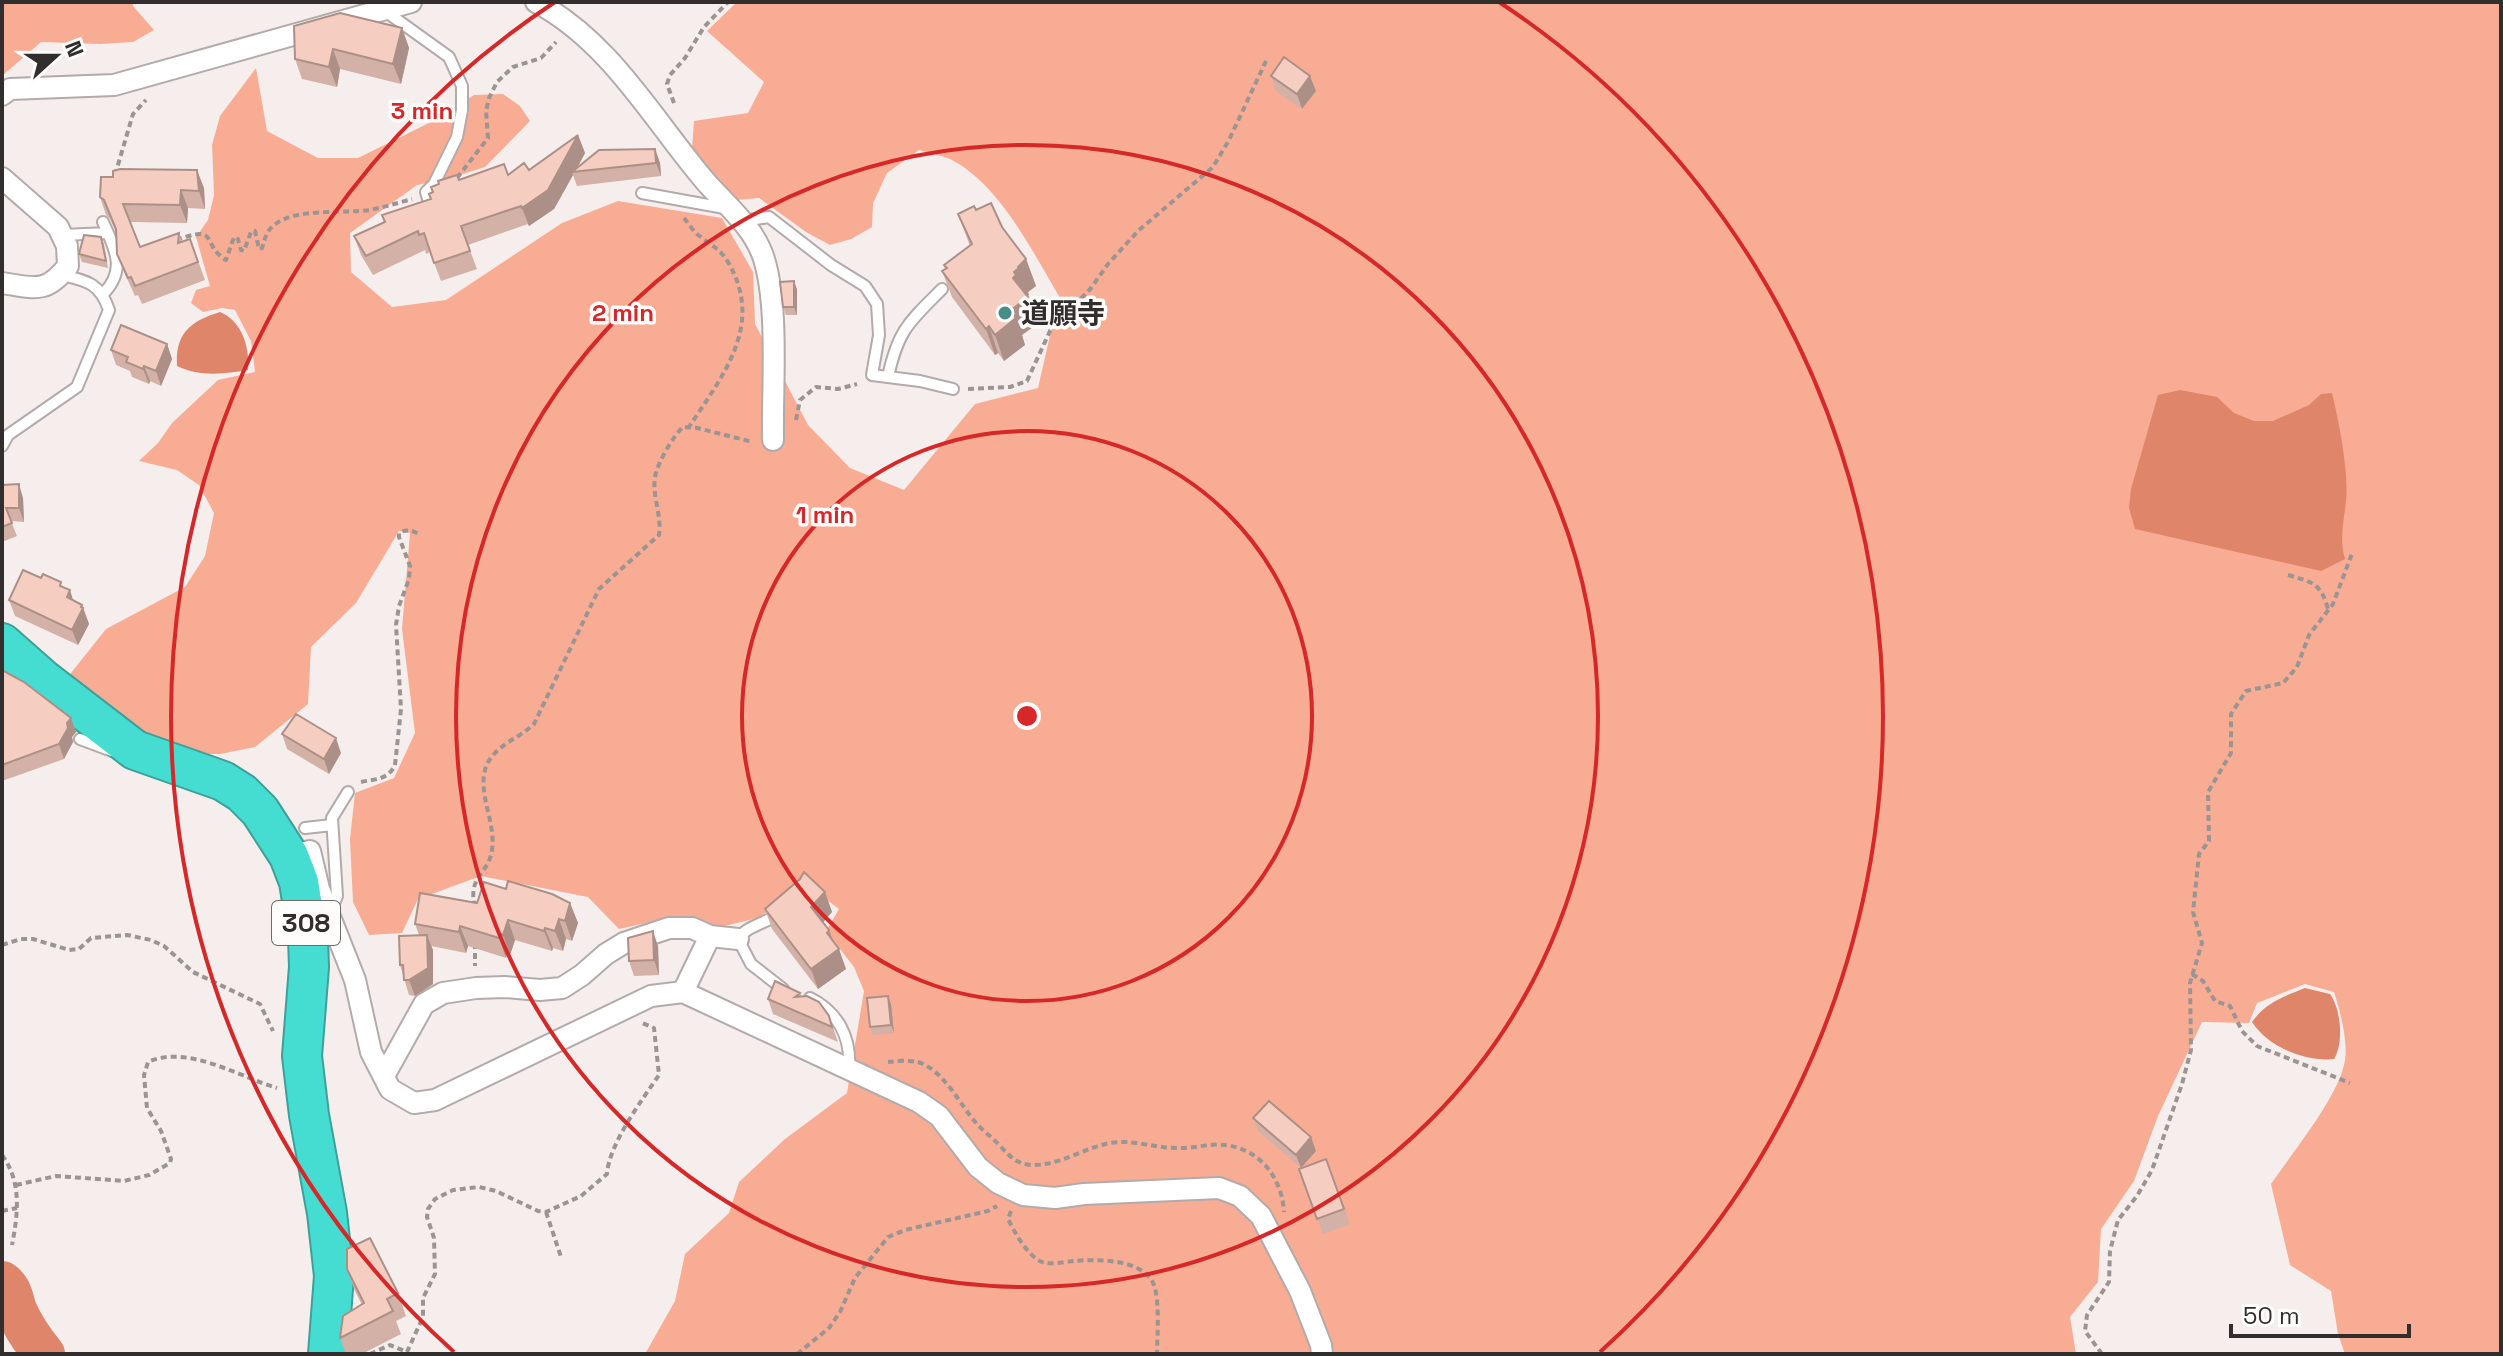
<svg xmlns="http://www.w3.org/2000/svg" width="2503" height="1356" viewBox="0 0 2503 1356" font-family="'Space Grotesk','Noto Sans JP',sans-serif">
	<style>
		.green { fill: #f8ac94 }
		.water { fill: #df8569 }
		.lines { fill: none; stroke-linecap: round; stroke-linejoin: round }
		.river { stroke: #df8569; stroke-width: 42 }
		.lane-casing { stroke: #b2aba9; stroke-width: 14 }
		.street-casing { stroke: #b2aba9; stroke-width: 24 }
		.highway-casing { stroke: #3ea098; stroke-width: 42 }
		.path { stroke: #9a9493; stroke-width: 4; stroke-dasharray: 6 4; stroke-linecap: butt }
		.lane { stroke: #fff; stroke-width: 10 }
		.street { stroke: #fff; stroke-width: 20 }
		.highway { stroke: #45ddd2; stroke-width: 38 }
		.wall { fill: #d3b1a6 }
		.shaded-wall { fill: #ac9087 }
		.building { fill: #f5cec1; stroke: #ac9087; stroke-width: 2 }
		.ring { fill: none; stroke: #d62828; stroke-width: 4 }
		.poi-dot { fill: #468d86; stroke: #fefdfc; stroke-width: 3 }
		.labels { text-anchor: middle; stroke-width: 7; stroke-linejoin: round; paint-order: stroke }
		.shield { fill: #fefdfc; stroke: #6e6c6b; stroke-width: 2 }
		.shield-label { font-size: 26px; font-weight: bold; fill: #312e2d }
		.poi-label { font-size: 28px; font-weight: bold; fill: #312e2d; stroke: #fefdfc; text-anchor: start }
		.centre { fill: #d62828; stroke: #fefdfc; stroke-width: 4 }
		.ring-label { font-size: 24px; text-anchor: middle; font-weight: bold; fill: #d62828; stroke: #fefdfc; stroke-width: 7; stroke-linejoin: round; paint-order: stroke }
	</style>
	<rect width="100%" height="100%" fill="#f6eeec"/>
	<path class="green" d="M2,2H133V6L154,30L133,42L100,44L41,42L2,76Z
		M737,2H2501V1354H2345L2338,1334L2331,1291L2290,1265L2271,1184C2292,1153 2340,1095 2345,1060C2348,1041 2340,1010 2334,992L2305,984L2257,1003L2249,1023L2202,1022L2158,1116L2134,1181L2101,1229L2098,1282L2070,1317L2076,1354H645L675,1301L685,1254L729,1213L739,1182L785,1139L847,1093L864,991L854,967L826,931L839,909L807,885L758,918L720,927L678,916L619,929L588,897L481,876L418,899L402,933L369,935L353,902L350,839L355,793L394,778L415,733L402,629L410,533L399,531L356,603L311,647L308,704L255,747L220,754H192L148,738L67,678L106,629L185,587L205,556L214,513L199,485L177,470L139,461L158,443L172,423L218,380L255,372L251,341L235,310L222,308L203,312L191,303L196,290L210,286L196,237L208,220L214,195L212,145L220,116L256,68L267,131L318,158H358L429,123L474,95L503,94L520,106L530,121L485,167L447,179L417,185L350,233L351,272L392,307L446,300L562,223L618,201L722,218L753,272L755,324L808,425L850,468L904,490L975,404L1038,388L1059,296C1032,251 999,183 950,159C940,155 929,153 919,150L887,173L873,203L872,227L851,239L830,245L806,232L759,198L736,200L692,149L694,121L748,113L764,82L707,31Z"/>
	<path class="water" d="M220,312C242,321 250,347 248,370C223,374 200,377 177,366C175,334 190,321 220,312Z
		M2180,390L2217,397L2234,413L2254,421H2273L2309,405L2321,394L2332,393C2339,422 2349,472 2346,501C2344,521 2339,539 2345,559L2321,571L2135,529L2129,508L2131,489L2158,395Z
		M2305,988L2330,994C2341,1009 2344,1043 2334,1059C2305,1062 2268,1047 2252,1022C2266,1002 2283,997 2305,988Z"/>
	<g class="lines">
		<path class="river" d="M2,1282C12,1289 12,1298 16,1310C23,1326 33,1341 44,1354"/>
		<defs>
			<path id="lane" d="M385,11L449,57L462,86V110L457,137L434,184L426,192L429,202
				M642,193L730,209
				M743,221L769,217L831,265L865,286L877,304L879,335L872,375L920,381L953,389
				M103,222C115,249 127,270 103,294
				M62,235L108,233
				M888,377C898,330 909,322 942,289
				M2,446L8,435L77,387L109,310C100,283 87,281 62,275
				M80,739L112,751
				M305,828L332,825
				M330,913L337,896L332,818L348,792
				M780,913C767,923 746,926 738,939L751,964L783,989
				M810,998C838,1012 851,1037 849,1068"/>
			<path id="street" d="M536,2C611,42 653,120 706,182C727,206 754,227 764,259C779,308 772,387 773,440
				M2,95L10,89L114,85L411,2
				M2,178L58,227L67,246L68,266C46,294 35,288 2,283
				M289,856L310,851L319,889L355,980L371,1052L390,1089L414,1103L435,1100L651,996L683,992L919,1102L939,1116L978,1167L998,1183L1023,1195L1055,1198L1084,1194L1219,1188L1240,1196L1261,1216L1300,1291L1321,1345L1322,1354
				M683,992L710,936
				M384,1076L424,1004L443,993L476,988L505,987L540,990L562,988L582,975L606,954L624,943L669,928H692L710,936L738,939"/>
			<path id="highway" d="M2,643L44,680L135,750L223,781L242,793L260,811L289,856L299,882L308,938L309,967L302,1056L309,1115L327,1213L334,1276L328,1354"/>
		</defs>
		<use href="#lane" class="lane-casing"/>
		<use href="#street" class="street-casing"/>
		<use href="#highway" class="highway-casing"/>
		<path class="path" d="M674,103L667,84L670,75L685,58L704,27L728,2
			M115,175L133,114L146,100
			M457,178L488,138L486,111L489,98L497,82L513,67L541,58L556,42
			M684,218C689,224 694,233 701,237C711,245 721,250 728,262C765,325 723,375 689,427
			M176,240C221,224 200,244 226,260L234,237L238,239L241,250L244,251L251,232L255,231L259,249L262,248C265,239 266,232 273,226C294,207 344,214 370,210C384,207 398,203 412,199
			M968,389L1010,387L1027,381L1050,331L1091,288L1108,264L1138,231L1213,167L1229,140L1266,61
			M796,420L800,400L816,387L838,389L857,384
			M2288,575C2312,582 2321,583 2328,609
			M361,782C375,779 388,780 395,765L401,709L396,625L399,606L409,579L410,566L399,537V533C408,528 413,531 421,535
			M475,907C467,876 489,874 492,850C497,818 469,781 494,754C506,741 522,736 534,724L599,589L659,535C662,516 652,496 655,477C657,464 673,436 683,427L697,428L753,442
			M475,943V966
			M2,945L21,939H33L69,950L79,949L91,938L127,935L151,940L164,946L193,972L260,1004L273,1031
			M2192,974L2203,981L2215,1001L2230,1006L2242,1031L2257,1046L2350,1083
			M888,1062C897,1061 909,1060 918,1062C945,1071 959,1104 977,1124C983,1131 992,1137 999,1145C1010,1156 1016,1165 1034,1165C1060,1165 1084,1148 1110,1143C1133,1139 1154,1148 1176,1148C1192,1149 1210,1143 1225,1145C1260,1149 1282,1178 1284,1212
			M2,1155C22,1182 18,1214 12,1245
			M16,1185L56,1176L124,1181L149,1175L170,1163L171,1159L161,1131L147,1108L144,1075L148,1062C188,1044 239,1077 277,1088
			M2,1211L17,1208
			M1011,1211L1008,1219C1015,1233 1025,1251 1038,1260C1047,1266 1063,1262 1074,1261C1097,1259 1136,1259 1151,1279C1161,1293 1157,1337 1157,1354
			M546,1212L561,1257
			M370,1354L390,1345L407,1352L423,1317V1298L435,1274L434,1238L427,1217L428,1209L435,1199L453,1190L479,1187L496,1191L538,1211L546,1212L581,1196L607,1174C609,1144 642,1100 659,1075L654,1028L642,1023
			M797,1354L829,1328L840,1312L855,1278L888,1237L905,1230L988,1211L997,1206
			M2102,1354L2085,1331L2087,1315L2109,1282L2110,1251L2118,1220L2137,1196L2152,1170L2182,1084L2191,1050L2190,983L2202,943L2193,912L2199,854L2209,841L2208,792L2231,753V714L2246,691L2283,683L2297,667L2309,635L2333,604L2353,551"/>
		<use href="#lane" class="lane"/>
		<use href="#street" class="street"/>
		<use href="#highway" class="highway"/>
	</g>
	<path class="wall" d="M402,28L409,48L401,84L340,69L337,87L302,79L295,59Z
		M1271,76L1316,91L1302,109L1276,91Z
		M578,135L585,153L577,168L655,149L660,163L661,176L577,186L573,175L554,209L529,226L528,224L468,245L477,269L441,281L430,252L426,254L425,250L373,275L361,255L354,236L384,222L382,215L431,199L459,180L508,175L529,170Z
		M113,177L204,188L205,209L188,208L187,223L130,222L140,247L179,233L182,242L190,239L205,280L142,304L138,295L135,296L124,272L117,254L116,232L110,219L106,215L100,197Z
		M976,210L1002,227L1026,259L1036,286L1028,292L1029,295L1027,296L1037,324L1022,335L1025,345L1004,361L998,353L995,355L952,297L942,271L945,269L944,265L970,246L958,214Z
		M101,237L104,244L108,268L82,262L79,254Z
		M797,289V315H786L783,307Z
		M167,344L172,359L161,386L150,381L149,384L132,377L130,371L116,365L111,350Z
		M2,485L23,498L24,522L11,521L17,536L2,542Z
		M63,587L74,601L82,605L89,624L78,645L15,616L9,600Z
		M2,670L71,718L76,732L72,737L73,742L64,759L2,781Z
		M282,734L341,753L329,774L287,749Z
		M506,889L570,903L578,923L572,941L566,939L563,951L553,948L552,951L515,940L510,955L507,954L506,958L468,946L466,953L431,946L433,950V984L415,996L409,995L400,965L419,935L415,924L477,903Z
		M825,892L832,912L823,922L829,930L846,969L818,989L772,929L765,909Z
		M658,946L659,975L634,976L629,961Z
		M800,993L802,997L829,1016L838,1042L773,1014L768,999Z
		M891,1004L894,1033L873,1035L870,1027Z
		M1253,1118L1316,1151L1301,1168L1258,1131Z
		M1326,1159L1350,1224L1323,1234L1299,1169Z
		M347,1269L398,1293L406,1316L396,1321L401,1334L362,1354H346L340,1338L362,1305L355,1291Z"/>
	<path class="shaded-wall" d="M402,28L409,48L401,84L393,64Z
		M333,49L340,69L337,87L329,67Z
		M1310,76L1316,91L1302,109L1297,94Z
		M578,135L585,153L575,172H572L573,175L554,209L529,226L522,208Z
		M655,149L660,163L661,176L656,163Z
		M197,170L204,188L205,209L199,191Z
		M181,190L188,208L187,223L180,205Z
		M1026,259L1036,286L1028,292L1029,295L1024,298L1028,297L1037,324L1022,335L1025,345L1004,361L995,335L1010,311L1014,272L1018,267Z
		M794,281L797,289V315L794,307Z
		M989,326L998,353L995,355L986,329Z
		M167,344L172,359L161,386L156,371Z
		M144,366L150,381L149,384L143,369Z
		M19,484L23,498L24,522L19,508Z
		M70,590L75,606L67,597Z
		M82,605L89,624L78,645L72,630Z
		M71,718L76,732L72,737L73,742L64,759L59,744L67,723Z
		M336,738L341,753L329,774L324,759Z
		M825,892L832,912L819,927L811,907Z
		M570,903L578,923L572,941L565,921Z
		M559,919L566,939L563,951L555,931Z
		M508,920L515,940L510,955L503,935Z
		M460,926L468,946L466,953L459,932Z
		M545,928L553,948L552,951L544,931Z
		M829,930L836,950L839,949L846,969L818,989L811,969L827,933Z
		M653,931L658,946L659,975L654,960Z
		M500,934L507,954L506,958L499,938Z
		M427,935L433,950V984L415,996L409,980Z
		M888,996L891,1004L894,1033L891,1025Z
		M1311,1137L1316,1151L1301,1168L1296,1155Z"/>
	<path class="building" d="M340,13L402,28L393,64L333,49L329,67L295,59L294,26Z
		M1284,57L1310,76L1297,94L1271,76Z
		M578,135L548,190L522,208L521,206L461,226L470,251L434,263L424,233L419,235L418,231L366,256L354,236L385,222L382,215L431,199L429,194L433,192L431,187L439,184L438,181L457,175L459,180L504,164L508,175L524,163L529,170Z
		M655,149L656,163L572,172L599,150Z
		M120,169L197,170L199,191L181,190L180,205L123,204L140,247L179,233L178,243L190,239L198,262L135,286L131,277L128,278L117,254L116,229L104,200L100,197L101,177H113V171Z
		M991,203L1002,227L1026,259L1018,267L1019,268L1014,272L1016,275L1013,278L1028,297L1010,311L1016,318L995,335L989,326L986,329L942,271L947,268L944,265L972,244L958,214L974,206L976,210Z
		M84,235L101,237L106,261L79,254Z
		M794,281V307H783L780,282Z
		M121,325L167,344L156,371L144,366L143,369L126,362L128,357L111,350Z
		M19,484V508H6L12,523L2,527V485Z
		M23,570L41,578L43,574L61,582L60,586L70,590L67,597L82,605L81,607L83,608L72,630L9,600Z
		M2,670L24,682L71,718L67,723L68,728L59,744L2,765Z
		M296,714L336,738L324,759L282,734Z
		M804,872L825,892L811,907L829,930L827,933L839,949L811,969L765,909L800,879Z
		M508,881L552,894L570,903L565,921L559,919L555,931L545,928L544,931L508,920L503,935L500,934L499,938L460,926L459,932L415,924L420,893L477,903L484,882L506,889Z
		M653,931L654,960L629,961L628,938Z
		M427,935L428,968L409,980H404L403,965H400L399,936Z
		M775,981L800,993L795,997L807,996L819,1002L829,1016L832,1027L768,999Z
		M888,996L891,1025L870,1027L867,998Z
		M1269,1101L1311,1137L1296,1155L1253,1118Z
		M1326,1159L1344,1209L1317,1219L1299,1169Z
		M370,1238L398,1293L387,1299L393,1311L340,1338L343,1316L364,1303L347,1269V1249Z"/>
	<g class="ring">
		<circle cx="1027" cy="716" r="285"/>
		<circle cx="1027" cy="716" r="571"/>
		<path d="M454 1352A856 856 0 0 1 555 2M1499 2A856 856 0 0 1 1600 1352"/>
	</g>
	<circle class="poi-dot" cx="1005" cy="313" r="8"/>
	<g class="labels">
		<rect class="shield" x="272" y="901" width="68" height="44" rx="6"/>
		<g class="shield-label">
			<text x="306" y="932">308</text>
		</g>
		<g class="poi-label">
			<text x="1021" y="323">道願寺</text>
		</g>
	</g>
	<circle cx="1027" cy="716" r="12" class="centre"/>
	<g class="ring-label">
		<text x="422" y="119">3 min</text>
		<text x="623" y="321">2 min</text>
		<text x="825" y="523">1 min</text>
	</g>
	<rect width="2503" height="1356" fill="none" stroke="#312e2d" stroke-width="8"/>
	<g transform="translate(56 56) rotate(69)" stroke="#fefdfc" stroke-width="6" paint-order="stroke">
	<path d="M0-6L14 30L0 20L-14 30Z" fill="#312e2d"/>
	<text y="-12" font-size="22" font-weight="bold" text-anchor="middle" fill="#312e2d">N</text>
	</g>
	<path d="M2231 1324v12h178v-12" fill="none" stroke="#312e2d" stroke-width="4"/>
	<text x="2243" y="1324" font-size="24" fill="#312e2d" stroke="#fefdfc" stroke-width="6" paint-order="stroke">50 m</text>
</svg>
